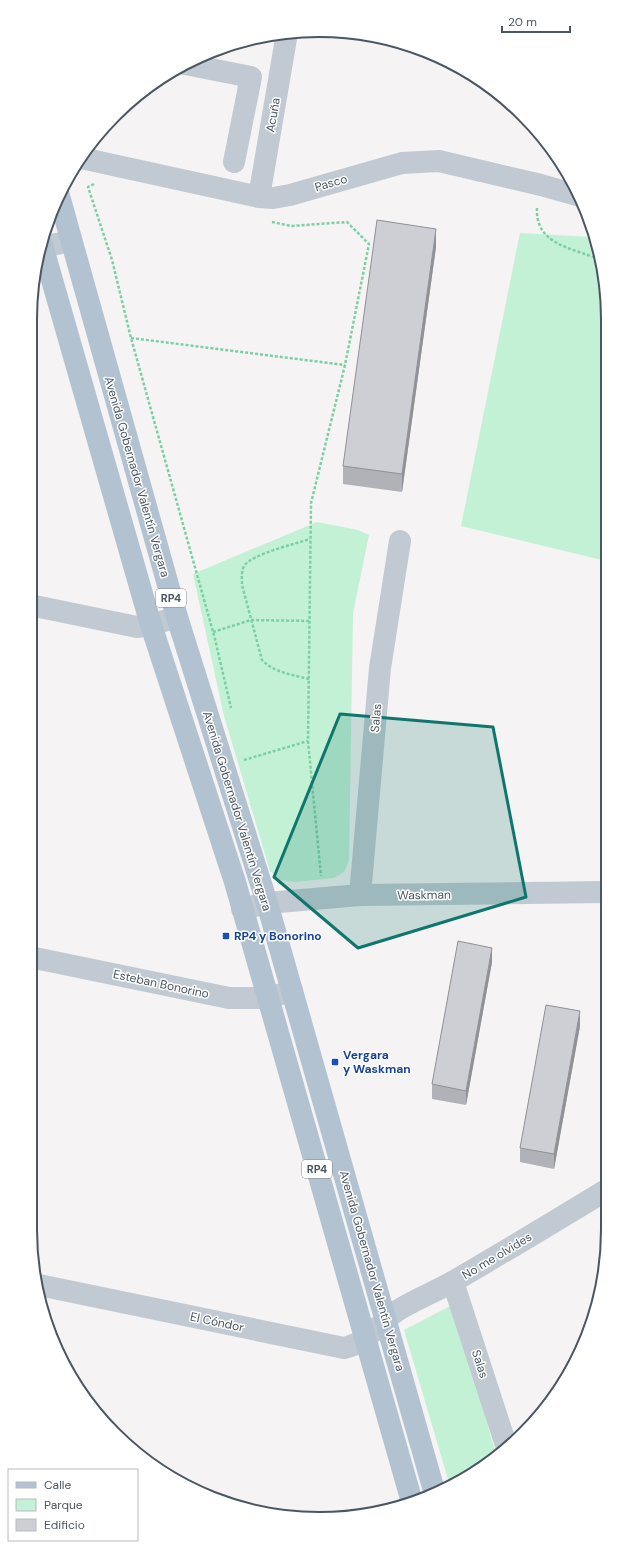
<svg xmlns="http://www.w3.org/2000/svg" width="638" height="1549" viewBox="0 0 638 1549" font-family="'DM Sans',sans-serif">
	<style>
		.green { fill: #c3f1d5 }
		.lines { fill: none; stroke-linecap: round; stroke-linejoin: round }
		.path { stroke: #7ad0a6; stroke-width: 2.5; stroke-dasharray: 3 2; stroke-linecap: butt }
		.street { stroke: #c1cad2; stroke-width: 22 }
		.primary { stroke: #b3c2d1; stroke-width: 22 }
		.wall { fill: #b0b2b7 }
		.shaded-wall { fill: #909195 }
		.building { fill: #cdcfd5; stroke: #909195 }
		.marked { fill: #0f766e; fill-opacity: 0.2; stroke: #0f766e; stroke-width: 3; stroke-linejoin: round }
		.transit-dot { fill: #1a4fb4; stroke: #fff; stroke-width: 1.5 }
		.labels { text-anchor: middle; stroke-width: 3; stroke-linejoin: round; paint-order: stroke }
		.shield { fill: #fff; stroke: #808990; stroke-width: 1 }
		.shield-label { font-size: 11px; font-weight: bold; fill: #4a5661 }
		.street-label { font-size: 12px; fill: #4a5661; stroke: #fff }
		.transit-label { font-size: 12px; font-weight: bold; fill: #164399; stroke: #fff; text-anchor: start }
		.rim { fill: none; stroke: #4a5661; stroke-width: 2 }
	</style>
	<rect width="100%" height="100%" fill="#f5f3f3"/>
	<path class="green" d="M520,233L592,237L605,281L606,561L461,526Z
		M317,522L358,530L369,535L353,613L349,861L344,872L334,878L295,882L280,880L270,871L224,716L193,574Z
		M454,1304L496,1455L479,1470L450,1486L404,1330Z"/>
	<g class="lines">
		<path class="path" d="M94,184L88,187L112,260L131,338L215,639L231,708
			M537,208C535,244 571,248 599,259
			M272,222L291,226L347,222L369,244L345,365L311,503L308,741L321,876
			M131,338L345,365
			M213,632L251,620L310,621
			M309,679C293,675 273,672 262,660L242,585C242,579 241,572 244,566C252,554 295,544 310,539
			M244,760L308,741"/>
		<path class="street" d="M185,64L251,77L234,162
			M81,158L259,197L273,198L290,195L402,163L439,161L541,185L580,196
			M259,197L287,33
			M42,247L71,241
			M30,605L137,627L151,625L177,617
			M360,895L380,668L400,541
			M242,909L267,903L360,895L607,892
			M30,957L229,998H268L292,991
			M453,1282L506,1445
			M39,1285L344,1348C370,1342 379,1322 400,1309C418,1298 437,1291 454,1281C506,1251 557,1220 608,1189"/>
		<path class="primary" d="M59,196L177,617L267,903L435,1494
			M42,245L151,625L235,882L412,1502"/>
	</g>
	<path class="wall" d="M436,247L402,492L343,484V466Z
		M492,962L466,1105L432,1099V1084Z
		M580,1026L554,1169L520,1162V1148Z"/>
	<path class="shaded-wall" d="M436,229V247L402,492V474Z
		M492,948V962L466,1105V1091Z
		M580,1011V1026L554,1169V1154Z"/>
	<path class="building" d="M377,220L436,229L402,474L343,466Z
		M458,941L492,948L466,1091L432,1084Z
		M546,1005L580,1011L554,1154L520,1148Z"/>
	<path class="marked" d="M340,714L493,727L526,897L358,948L274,877Z"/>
	<g class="transit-dot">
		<rect x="222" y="932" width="8" height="8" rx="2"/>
		<rect x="331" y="1058" width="8" height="8" rx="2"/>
	</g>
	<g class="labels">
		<g class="shield">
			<rect x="156" y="589" width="30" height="18" rx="3"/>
			<rect x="302" y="1160" width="30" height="18" rx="3"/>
		</g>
		<g class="shield-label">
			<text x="171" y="602">RP4</text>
			<text x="317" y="1173">RP4</text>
		</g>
		<g class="street-label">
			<text transform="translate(273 115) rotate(-80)" y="4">Acuña</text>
			<text transform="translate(331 183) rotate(-16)" y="4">Pasco</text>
			<text transform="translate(137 477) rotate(74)" y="4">Avenida Gobernador Valentín Vergara</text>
			<text transform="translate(376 718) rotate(-85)" y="4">Salas</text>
			<text transform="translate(237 811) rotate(73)" y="4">Avenida Gobernador Valentín Vergara</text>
			<text transform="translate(424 895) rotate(-1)" y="4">Waskman</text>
			<text transform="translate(161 984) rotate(12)" y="4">Esteban Bonorino</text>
			<text transform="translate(497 1256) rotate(-31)" y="4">No me olvides</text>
			<text transform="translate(372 1271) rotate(74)" y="4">Avenida Gobernador Valentín Vergara</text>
			<text transform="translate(217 1322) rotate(12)" y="4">El Cóndor</text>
			<text transform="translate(480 1364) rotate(72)" y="4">Salas</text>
		</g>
		<g class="transit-label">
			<text x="234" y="940">RP4 y Bonorino</text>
			<text x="343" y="1059">Vergara<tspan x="343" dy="14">y Waskman</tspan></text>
		</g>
	</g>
	<path d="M0 0H638V1549H0ZM319 37H319A282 282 0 0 1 601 319V1230A282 282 0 0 1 319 1512H319A282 282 0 0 1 37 1230V319A282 282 0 0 1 319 37Z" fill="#fff" fill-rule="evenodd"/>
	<path class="rim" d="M319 37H319A282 282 0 0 1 601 319V1230A282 282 0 0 1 319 1512H319A282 282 0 0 1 37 1230V319A282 282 0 0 1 319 37Z"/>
	<rect x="8" y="1469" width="130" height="72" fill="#ffffff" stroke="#b7bbc0"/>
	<rect x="16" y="1482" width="20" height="6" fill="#b3c2d1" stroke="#b7bbc0"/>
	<text x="44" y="1489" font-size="12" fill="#4a5661">Calle</text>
	<rect x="16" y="1499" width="20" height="12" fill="#c3f1d5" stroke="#b7bbc0"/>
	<text x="44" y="1509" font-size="12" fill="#4a5661">Parque</text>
	<rect x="16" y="1519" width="20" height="12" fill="#cdcfd5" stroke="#b7bbc0"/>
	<text x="44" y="1529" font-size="12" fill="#4a5661">Edificio</text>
	<path d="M502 26v6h68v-6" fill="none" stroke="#4a5661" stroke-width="2"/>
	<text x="508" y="26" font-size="12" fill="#4a5661" stroke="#ffffff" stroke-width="3" paint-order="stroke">20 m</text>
</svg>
